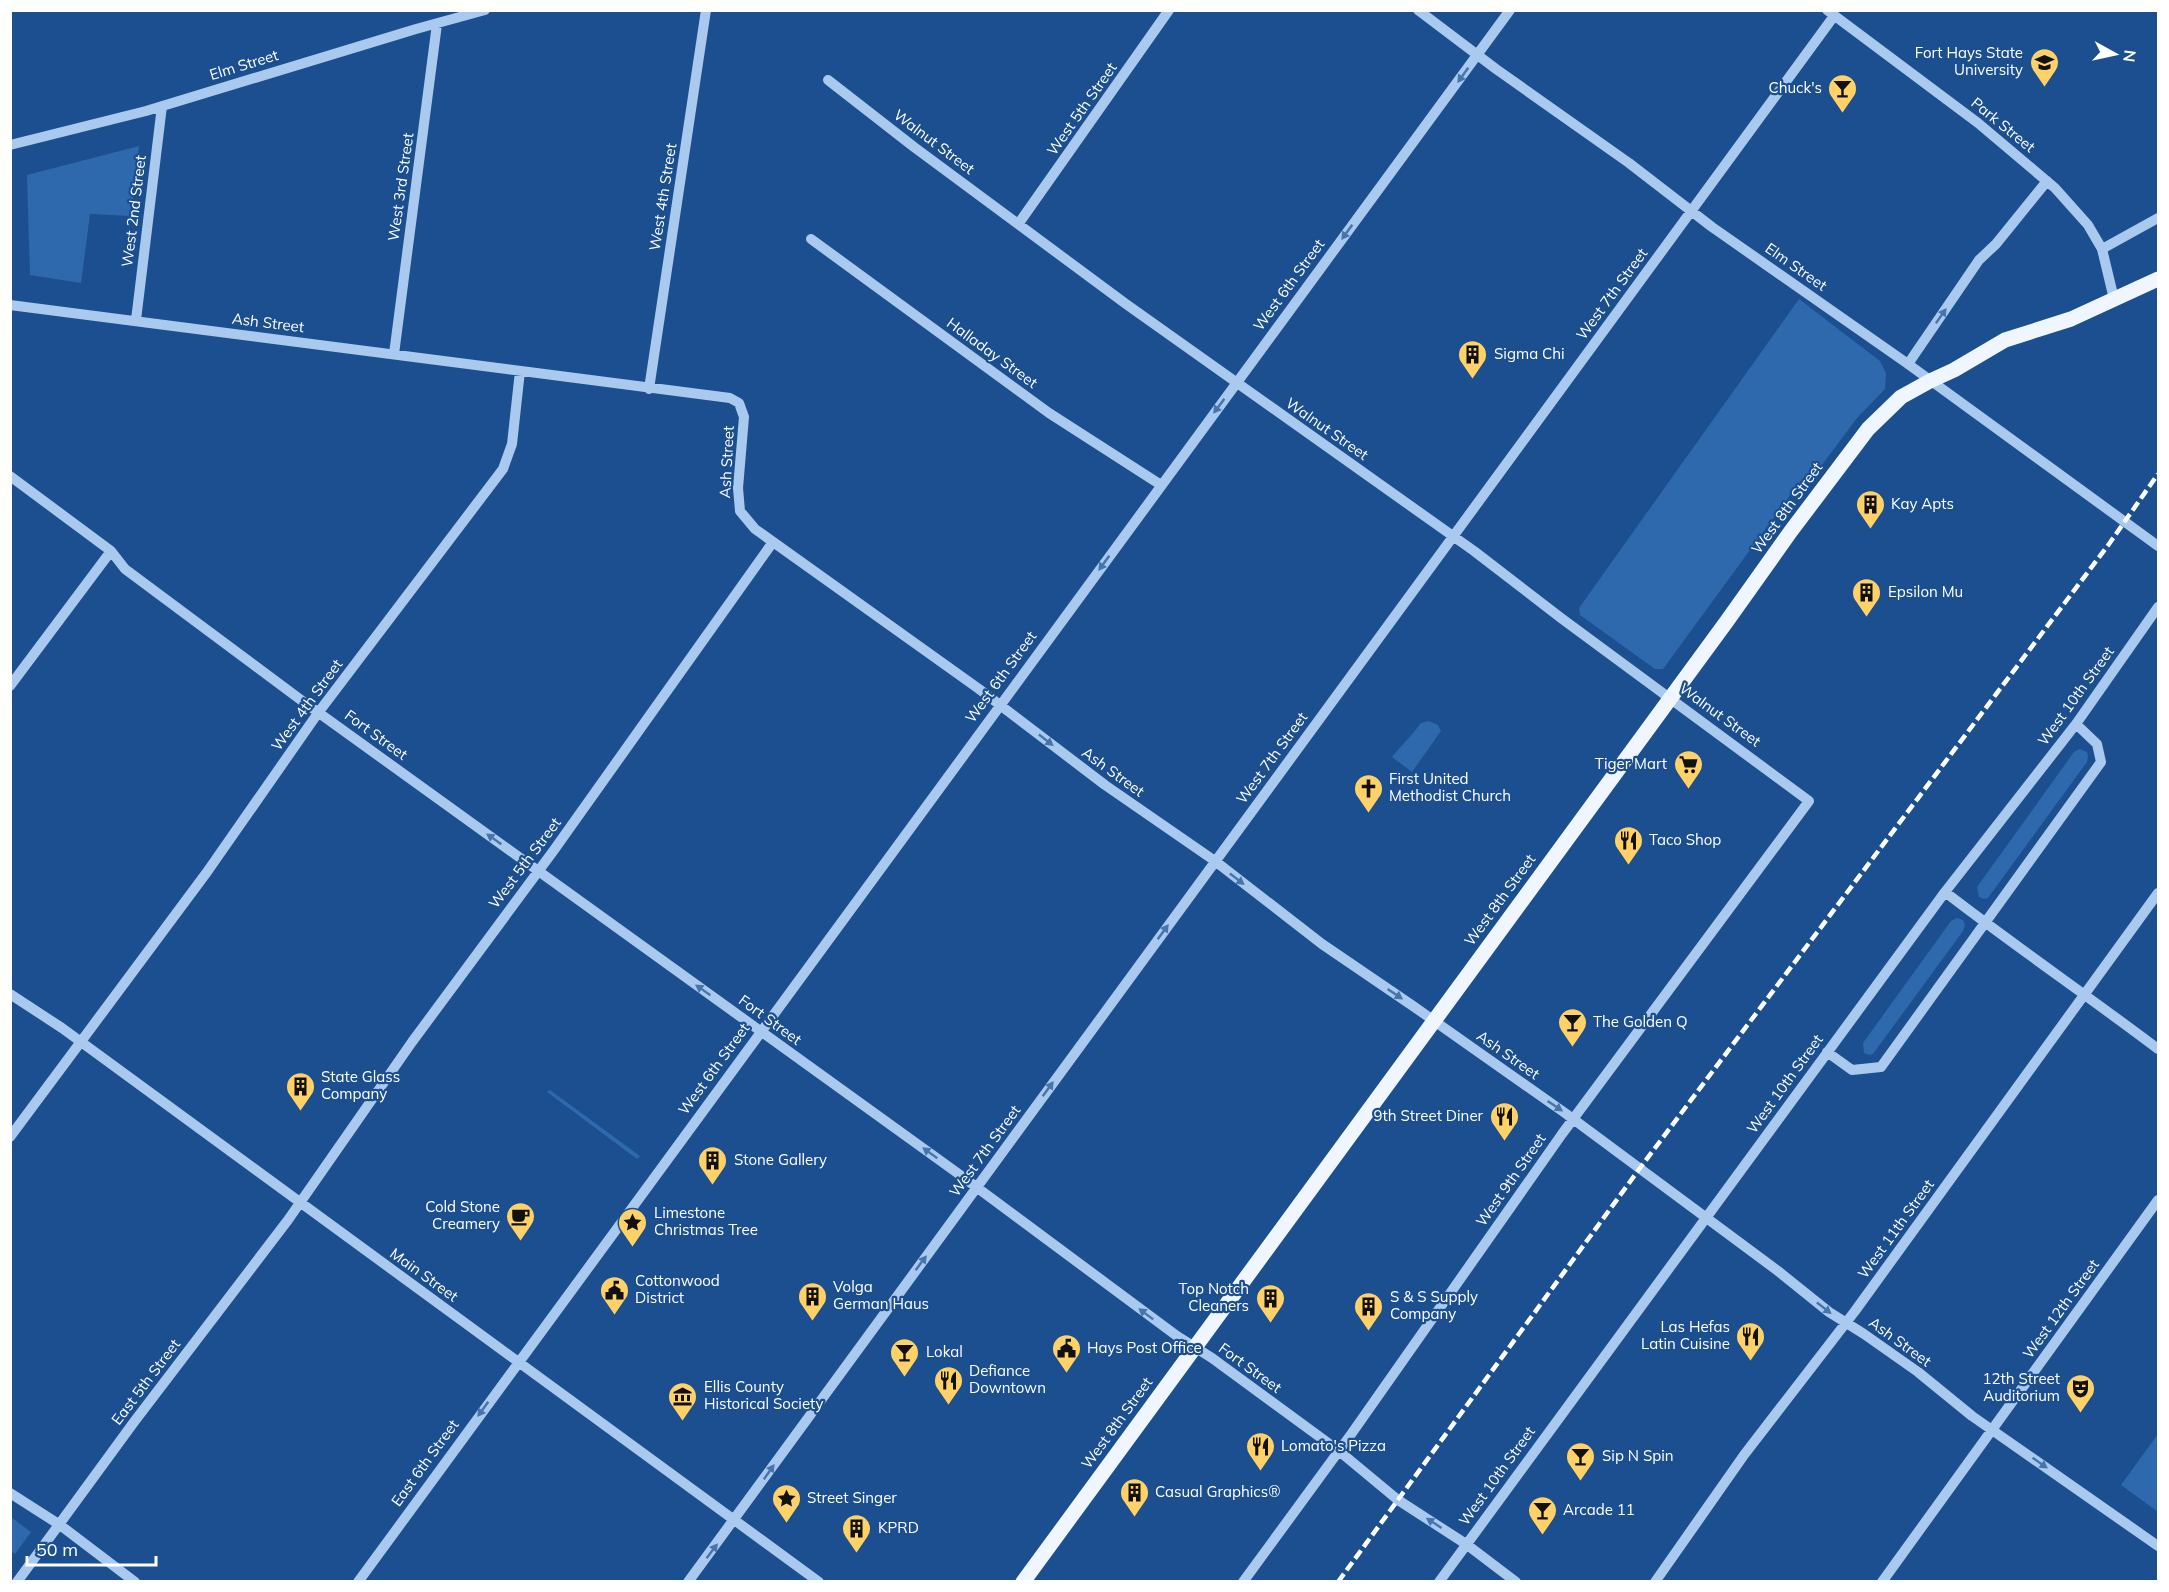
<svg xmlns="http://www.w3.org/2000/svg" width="2169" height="1592" viewBox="0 0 2169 1592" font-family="Mulish,sans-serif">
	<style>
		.green { fill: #2e69ad }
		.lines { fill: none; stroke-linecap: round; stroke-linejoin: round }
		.minor { stroke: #a9c9ee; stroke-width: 10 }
		.major { stroke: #f0f6ff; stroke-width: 15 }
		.rail { stroke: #fff; stroke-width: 4.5; stroke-dasharray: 10 4.5; stroke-linecap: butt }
		.oneway { fill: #4674ac }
		.labels { text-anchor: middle; stroke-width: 4.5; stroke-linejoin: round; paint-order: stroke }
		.poi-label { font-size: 15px; fill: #fff; stroke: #1b4f8f; text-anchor: start }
		.street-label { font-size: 15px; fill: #fff; stroke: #1b4f8f }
	</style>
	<rect width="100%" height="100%" fill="#1b4f8f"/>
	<path class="green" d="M139,146L131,216L90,214L81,283L30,275L27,175Z
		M1799,299L1880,361L1886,373L1885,389L1857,418L1807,485L1791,494L1663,669H1655L1580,615L1579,608Z
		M1429,721L1438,725L1441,731L1412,772L1392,757C1402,745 1412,735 1421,723Z
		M2080,749L2087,752L2088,756L2087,762L1988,898L1984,899L1979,897L1977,887L2074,752Z
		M1957,918L1963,920L1965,925L1963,931L1873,1054L1870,1055L1864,1053L1863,1043L1951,921Z
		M550,1090L640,1156L637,1159L547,1092Z
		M2158,1434V1512L2121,1485Z
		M11,1517L31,1532L15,1554L11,1551Z"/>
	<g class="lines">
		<path class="minor" d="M1418,10L1496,69L1629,163L1712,227L1908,364L2158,546
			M1827,10L1978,123L2055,188L2088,225L2102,249L2114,299
			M828,80L914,147L1126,304L1474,551L1561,618L1809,801L1562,1134L1352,1433L1243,1582
			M10,145L146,111L416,29L485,10
			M1019,223L1169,10
			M811,239L1049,413L1161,485
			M2102,249L2158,218
			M10,305L730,398L739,403L744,417L738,488L740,511L755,529L979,689L1105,785L1215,861L1322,944L1413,1006L1565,1113L1778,1271L1829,1312L1864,1334L1918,1372L1972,1416L2158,1546
			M136,320L162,106
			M394,354L437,24
			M1908,364L1979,260L1996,244L2047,181
			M649,389L706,10
			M10,476L111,551L125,569L301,700L956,1172L1177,1336L1212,1358L1339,1451L1398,1500L1466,1544L1516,1582
			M10,686L111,551
			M1945,892C2015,946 2088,996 2158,1049
			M10,994L62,1028L819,1582
			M1827,1052L1852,1070L1881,1067L2101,762L2097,744L2076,724
			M10,1137L207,872L318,713L503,469L512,444L520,371
			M10,1493L60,1525L135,1582
			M17,1582L134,1422L288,1220L412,1042L554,850L773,542
			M358,1582L1510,10
			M688,1582L1834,16
			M1439,1582L1945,892L2076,724L2158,607
			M1655,1582L1744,1455L1855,1311L2158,893
			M1882,1582L2158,1200"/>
		<path class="major" d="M1023,1582L1727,621L1791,531L1868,429L1901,397L1930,381L1954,370L2005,340L2071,319L2158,279"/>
		<path class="rail" d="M1338,1582L1640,1168L2109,544L2158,474"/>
	</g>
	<defs><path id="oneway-solid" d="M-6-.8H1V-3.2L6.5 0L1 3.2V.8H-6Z" transform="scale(1.5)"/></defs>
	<g class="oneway">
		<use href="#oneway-solid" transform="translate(1463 75) rotate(126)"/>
		<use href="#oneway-solid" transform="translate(1347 232) rotate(126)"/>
		<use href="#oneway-solid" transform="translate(1941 316) rotate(-55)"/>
		<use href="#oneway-solid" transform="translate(1219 406) rotate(127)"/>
		<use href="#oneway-solid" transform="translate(1104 563) rotate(126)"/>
		<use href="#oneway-solid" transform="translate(1046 740) rotate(38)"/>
		<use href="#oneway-solid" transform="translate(494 839) rotate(-145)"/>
		<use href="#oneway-solid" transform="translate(1237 879) rotate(38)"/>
		<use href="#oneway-solid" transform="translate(1163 932) rotate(-54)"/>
		<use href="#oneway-solid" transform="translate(703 990) rotate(-145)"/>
		<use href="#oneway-solid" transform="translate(1395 994) rotate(34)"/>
		<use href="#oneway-solid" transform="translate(1048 1089) rotate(-54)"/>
		<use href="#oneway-solid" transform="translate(1555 1106) rotate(34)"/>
		<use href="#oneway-solid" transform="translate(930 1153) rotate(-144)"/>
		<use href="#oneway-solid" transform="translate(921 1263) rotate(-53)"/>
		<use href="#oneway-solid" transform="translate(1824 1308) rotate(38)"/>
		<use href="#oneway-solid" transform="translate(1146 1314) rotate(-143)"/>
		<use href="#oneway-solid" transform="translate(483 1409) rotate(126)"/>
		<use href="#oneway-solid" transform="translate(2040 1463) rotate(35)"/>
		<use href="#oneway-solid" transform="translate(769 1472) rotate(-55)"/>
		<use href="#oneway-solid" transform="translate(1434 1523) rotate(-147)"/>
		<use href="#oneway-solid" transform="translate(712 1551) rotate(-53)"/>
	</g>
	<defs>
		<symbol id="university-pin" viewBox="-11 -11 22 30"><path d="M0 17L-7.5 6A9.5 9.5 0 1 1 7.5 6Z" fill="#ffd166" stroke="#1b4f8f"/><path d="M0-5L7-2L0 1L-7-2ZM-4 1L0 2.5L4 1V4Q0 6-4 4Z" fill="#111"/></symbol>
		<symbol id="bar-pin" viewBox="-11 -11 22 30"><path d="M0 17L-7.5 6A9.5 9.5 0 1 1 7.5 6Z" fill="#ffd166" stroke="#1b4f8f"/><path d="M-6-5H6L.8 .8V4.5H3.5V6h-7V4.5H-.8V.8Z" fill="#111"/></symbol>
		<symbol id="building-pin" viewBox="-11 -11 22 30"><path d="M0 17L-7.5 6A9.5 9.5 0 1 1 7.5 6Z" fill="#ffd166" stroke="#1b4f8f"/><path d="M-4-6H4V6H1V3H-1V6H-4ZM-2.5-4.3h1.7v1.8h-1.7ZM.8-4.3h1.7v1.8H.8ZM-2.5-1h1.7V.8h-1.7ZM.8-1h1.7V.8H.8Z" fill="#111"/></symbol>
		<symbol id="supermarket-pin" viewBox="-11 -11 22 30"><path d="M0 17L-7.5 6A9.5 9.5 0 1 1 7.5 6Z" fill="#ffd166" stroke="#1b4f8f"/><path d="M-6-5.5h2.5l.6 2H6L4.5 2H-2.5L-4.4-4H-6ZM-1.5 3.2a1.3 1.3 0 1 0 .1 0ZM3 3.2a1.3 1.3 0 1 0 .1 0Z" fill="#111"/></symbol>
		<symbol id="church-pin" viewBox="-11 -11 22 30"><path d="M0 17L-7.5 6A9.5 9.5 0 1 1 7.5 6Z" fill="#ffd166" stroke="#1b4f8f"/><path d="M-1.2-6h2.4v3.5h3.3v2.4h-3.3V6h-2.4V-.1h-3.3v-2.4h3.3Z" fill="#111"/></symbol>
		<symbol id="restaurant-pin" viewBox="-11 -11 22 30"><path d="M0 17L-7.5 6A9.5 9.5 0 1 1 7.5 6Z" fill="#ffd166" stroke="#1b4f8f"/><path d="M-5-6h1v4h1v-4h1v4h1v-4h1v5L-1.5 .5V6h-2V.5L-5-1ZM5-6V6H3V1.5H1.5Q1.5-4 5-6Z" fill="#111"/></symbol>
		<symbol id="cafe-pin" viewBox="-11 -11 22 30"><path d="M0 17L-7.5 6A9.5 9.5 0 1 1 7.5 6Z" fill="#ffd166" stroke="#1b4f8f"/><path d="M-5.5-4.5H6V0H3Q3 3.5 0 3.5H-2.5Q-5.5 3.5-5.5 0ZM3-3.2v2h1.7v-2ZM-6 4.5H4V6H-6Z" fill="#111"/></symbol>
		<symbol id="sight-pin" viewBox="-11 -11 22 30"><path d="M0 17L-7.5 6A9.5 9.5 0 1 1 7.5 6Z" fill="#ffd166" stroke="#1b4f8f"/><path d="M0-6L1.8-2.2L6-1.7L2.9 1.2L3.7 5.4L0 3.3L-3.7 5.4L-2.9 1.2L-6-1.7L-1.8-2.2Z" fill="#111"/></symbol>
		<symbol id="civic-pin" viewBox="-11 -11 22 30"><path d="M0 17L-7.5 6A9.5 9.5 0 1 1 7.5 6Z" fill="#ffd166" stroke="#1b4f8f"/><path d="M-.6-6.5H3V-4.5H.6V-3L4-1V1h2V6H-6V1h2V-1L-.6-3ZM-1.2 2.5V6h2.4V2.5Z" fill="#111"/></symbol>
		<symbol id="theatre-pin" viewBox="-11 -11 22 30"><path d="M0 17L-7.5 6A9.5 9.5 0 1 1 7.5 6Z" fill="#ffd166" stroke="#1b4f8f"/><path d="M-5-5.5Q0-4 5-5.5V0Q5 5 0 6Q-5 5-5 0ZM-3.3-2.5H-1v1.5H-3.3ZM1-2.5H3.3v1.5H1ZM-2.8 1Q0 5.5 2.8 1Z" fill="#111"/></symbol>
		<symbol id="museum-pin" viewBox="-11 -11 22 30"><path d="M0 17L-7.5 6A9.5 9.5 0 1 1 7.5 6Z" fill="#ffd166" stroke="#1b4f8f"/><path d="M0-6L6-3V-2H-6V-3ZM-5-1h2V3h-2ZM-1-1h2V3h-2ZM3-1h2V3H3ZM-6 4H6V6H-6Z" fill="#111"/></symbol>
	</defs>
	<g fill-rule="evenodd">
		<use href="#university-pin" x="2028" y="46" width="33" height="45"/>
		<use href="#bar-pin" x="1826" y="72" width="33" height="45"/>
		<use href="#building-pin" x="1456" y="338" width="33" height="45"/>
		<use href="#building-pin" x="1854" y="488" width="33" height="45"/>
		<use href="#building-pin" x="1850" y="576" width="33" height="45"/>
		<use href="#supermarket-pin" x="1672" y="748" width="33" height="45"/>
		<use href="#church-pin" x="1352" y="772" width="33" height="45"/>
		<use href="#restaurant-pin" x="1612" y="824" width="33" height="45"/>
		<use href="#bar-pin" x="1556" y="1006" width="33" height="45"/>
		<use href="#building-pin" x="284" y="1070" width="33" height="45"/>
		<use href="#restaurant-pin" x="1488" y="1100" width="33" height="45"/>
		<use href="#building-pin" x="696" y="1144" width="33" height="45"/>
		<use href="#cafe-pin" x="504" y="1200" width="33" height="45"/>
		<use href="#sight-pin" x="616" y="1206" width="33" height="45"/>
		<use href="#civic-pin" x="598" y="1274" width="33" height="45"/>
		<use href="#building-pin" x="796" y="1280" width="33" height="45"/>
		<use href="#building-pin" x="1254" y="1282" width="33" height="45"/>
		<use href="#building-pin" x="1352" y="1290" width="33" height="45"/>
		<use href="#restaurant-pin" x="1734" y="1320" width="33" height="45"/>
		<use href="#civic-pin" x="1050" y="1332" width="33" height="45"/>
		<use href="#bar-pin" x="888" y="1336" width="33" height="45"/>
		<use href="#restaurant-pin" x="932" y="1364" width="33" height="45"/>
		<use href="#theatre-pin" x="2064" y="1372" width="33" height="45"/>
		<use href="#museum-pin" x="666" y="1380" width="33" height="45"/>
		<use href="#restaurant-pin" x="1244" y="1430" width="33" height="45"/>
		<use href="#bar-pin" x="1564" y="1440" width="33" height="45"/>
		<use href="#building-pin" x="1118" y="1476" width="33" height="45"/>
		<use href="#sight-pin" x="770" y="1482" width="33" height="45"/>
		<use href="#bar-pin" x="1526" y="1494" width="33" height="45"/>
		<use href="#building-pin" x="840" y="1512" width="33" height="45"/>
	</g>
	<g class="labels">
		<g class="poi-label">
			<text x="2023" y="58" text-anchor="end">Fort Hays State<tspan x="2023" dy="17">University</tspan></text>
			<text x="1822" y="93" text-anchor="end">Chuck's</text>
			<text x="1494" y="359">Sigma Chi</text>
			<text x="1891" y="509">Kay Apts</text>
			<text x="1888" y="597">Epsilon Mu</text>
			<text x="1667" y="769" text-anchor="end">Tiger Mart</text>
			<text x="1389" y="784">First United<tspan x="1389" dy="17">Methodist Church</tspan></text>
			<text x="1649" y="845">Taco Shop</text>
			<text x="1593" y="1027">The Golden Q</text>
			<text x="321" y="1082">State Glass<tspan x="321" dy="17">Company</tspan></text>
			<text x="1483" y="1121" text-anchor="end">9th Street Diner</text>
			<text x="734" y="1165">Stone Gallery</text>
			<text x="500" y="1212" text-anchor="end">Cold Stone<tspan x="500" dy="17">Creamery</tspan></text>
			<text x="654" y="1218">Limestone<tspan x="654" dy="17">Christmas Tree</tspan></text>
			<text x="635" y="1286">Cottonwood<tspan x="635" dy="17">District</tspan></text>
			<text x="833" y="1292">Volga<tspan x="833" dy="17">German Haus</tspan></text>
			<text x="1249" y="1294" text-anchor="end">Top Notch<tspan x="1249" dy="17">Cleaners</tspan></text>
			<text x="1390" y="1302">S &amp; S Supply<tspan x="1390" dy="17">Company</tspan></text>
			<text x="1730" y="1332" text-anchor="end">Las Hefas<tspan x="1730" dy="17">Latin Cuisine</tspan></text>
			<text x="1087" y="1353">Hays Post Office</text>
			<text x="926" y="1357">Lokal</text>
			<text x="969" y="1376">Defiance<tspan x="969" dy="17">Downtown</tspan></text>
			<text x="2060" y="1384" text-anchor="end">12th Street<tspan x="2060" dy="17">Auditorium</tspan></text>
			<text x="704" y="1392">Ellis County<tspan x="704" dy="17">Historical Society</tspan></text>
			<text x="1281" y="1451">Lomato's Pizza</text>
			<text x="1602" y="1461">Sip N Spin</text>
			<text x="1155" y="1497">Casual Graphics®</text>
			<text x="807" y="1503">Street Singer</text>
			<text x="1563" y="1515">Arcade 11</text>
			<text x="878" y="1533">KPRD</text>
		</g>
		<g class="street-label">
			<text transform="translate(244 65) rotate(-17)" y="5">Elm Street</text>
			<text transform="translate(1082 109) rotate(-55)" y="5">West 5th Street</text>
			<text transform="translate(2003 125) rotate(39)" y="5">Park Street</text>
			<text transform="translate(934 142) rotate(37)" y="5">Walnut Street</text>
			<text transform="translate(401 187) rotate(-82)" y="5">West 3rd Street</text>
			<text transform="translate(663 197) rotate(-81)" y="5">West 4th Street</text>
			<text transform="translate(134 211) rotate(-83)" y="5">West 2nd Street</text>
			<text transform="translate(1796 267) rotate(35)" y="5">Elm Street</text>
			<text transform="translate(1289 285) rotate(-54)" y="5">West 6th Street</text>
			<text transform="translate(1612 294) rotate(-54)" y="5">West 7th Street</text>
			<text transform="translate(268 323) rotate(7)" y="5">Ash Street</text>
			<text transform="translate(992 353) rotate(36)" y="5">Halladay Street</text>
			<text transform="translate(1327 429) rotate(35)" y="5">Walnut Street</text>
			<text transform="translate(727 462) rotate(-87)" y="5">Ash Street</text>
			<text transform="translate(1787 508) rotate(-54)" y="5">West 8th Street</text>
			<text transform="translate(1001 677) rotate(-54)" y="5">West 6th Street</text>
			<text transform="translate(2076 696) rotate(-54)" y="5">West 10th Street</text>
			<text transform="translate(307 705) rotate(-54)" y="5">West 4th Street</text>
			<text transform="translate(1720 715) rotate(36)" y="5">Walnut Street</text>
			<text transform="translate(376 735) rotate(36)" y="5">Fort Street</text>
			<text transform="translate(1272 758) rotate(-54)" y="5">West 7th Street</text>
			<text transform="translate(1113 772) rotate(36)" y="5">Ash Street</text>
			<text transform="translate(525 863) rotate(-53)" y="5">West 5th Street</text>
			<text transform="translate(1500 900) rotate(-54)" y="5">West 8th Street</text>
			<text transform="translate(770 1020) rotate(36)" y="5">Fort Street</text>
			<text transform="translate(1508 1055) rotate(35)" y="5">Ash Street</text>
			<text transform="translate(714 1069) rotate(-54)" y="5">West 6th Street</text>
			<text transform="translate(1785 1084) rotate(-54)" y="5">West 10th Street</text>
			<text transform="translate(985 1151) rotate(-54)" y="5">West 7th Street</text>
			<text transform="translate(1511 1180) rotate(-55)" y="5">West 9th Street</text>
			<text transform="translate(1896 1229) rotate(-54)" y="5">West 11th Street</text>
			<text transform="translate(424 1275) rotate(36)" y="5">Main Street</text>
			<text transform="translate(2061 1309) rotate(-54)" y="5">West 12th Street</text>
			<text transform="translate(1900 1342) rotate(36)" y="5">Ash Street</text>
			<text transform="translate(1250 1368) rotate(36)" y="5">Fort Street</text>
			<text transform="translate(146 1382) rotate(-53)" y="5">East 5th Street</text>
			<text transform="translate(1117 1423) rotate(-54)" y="5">West 8th Street</text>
			<text transform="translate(425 1463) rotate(-54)" y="5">East 6th Street</text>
			<text transform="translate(1497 1476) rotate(-54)" y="5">West 10th Street</text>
		</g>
	</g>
	<rect width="2169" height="1592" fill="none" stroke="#ffffff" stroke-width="24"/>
	<g transform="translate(2115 54) rotate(98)" stroke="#1b4f8f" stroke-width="4.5" paint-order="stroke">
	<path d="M0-4.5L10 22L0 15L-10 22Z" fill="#ffffff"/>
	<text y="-9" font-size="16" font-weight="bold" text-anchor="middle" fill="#ffffff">N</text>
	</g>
	<path d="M27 1556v9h129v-9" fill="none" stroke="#ffffff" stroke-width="3"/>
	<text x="36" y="1556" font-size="18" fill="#ffffff" stroke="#1b4f8f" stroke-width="4.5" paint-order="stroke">50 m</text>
</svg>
